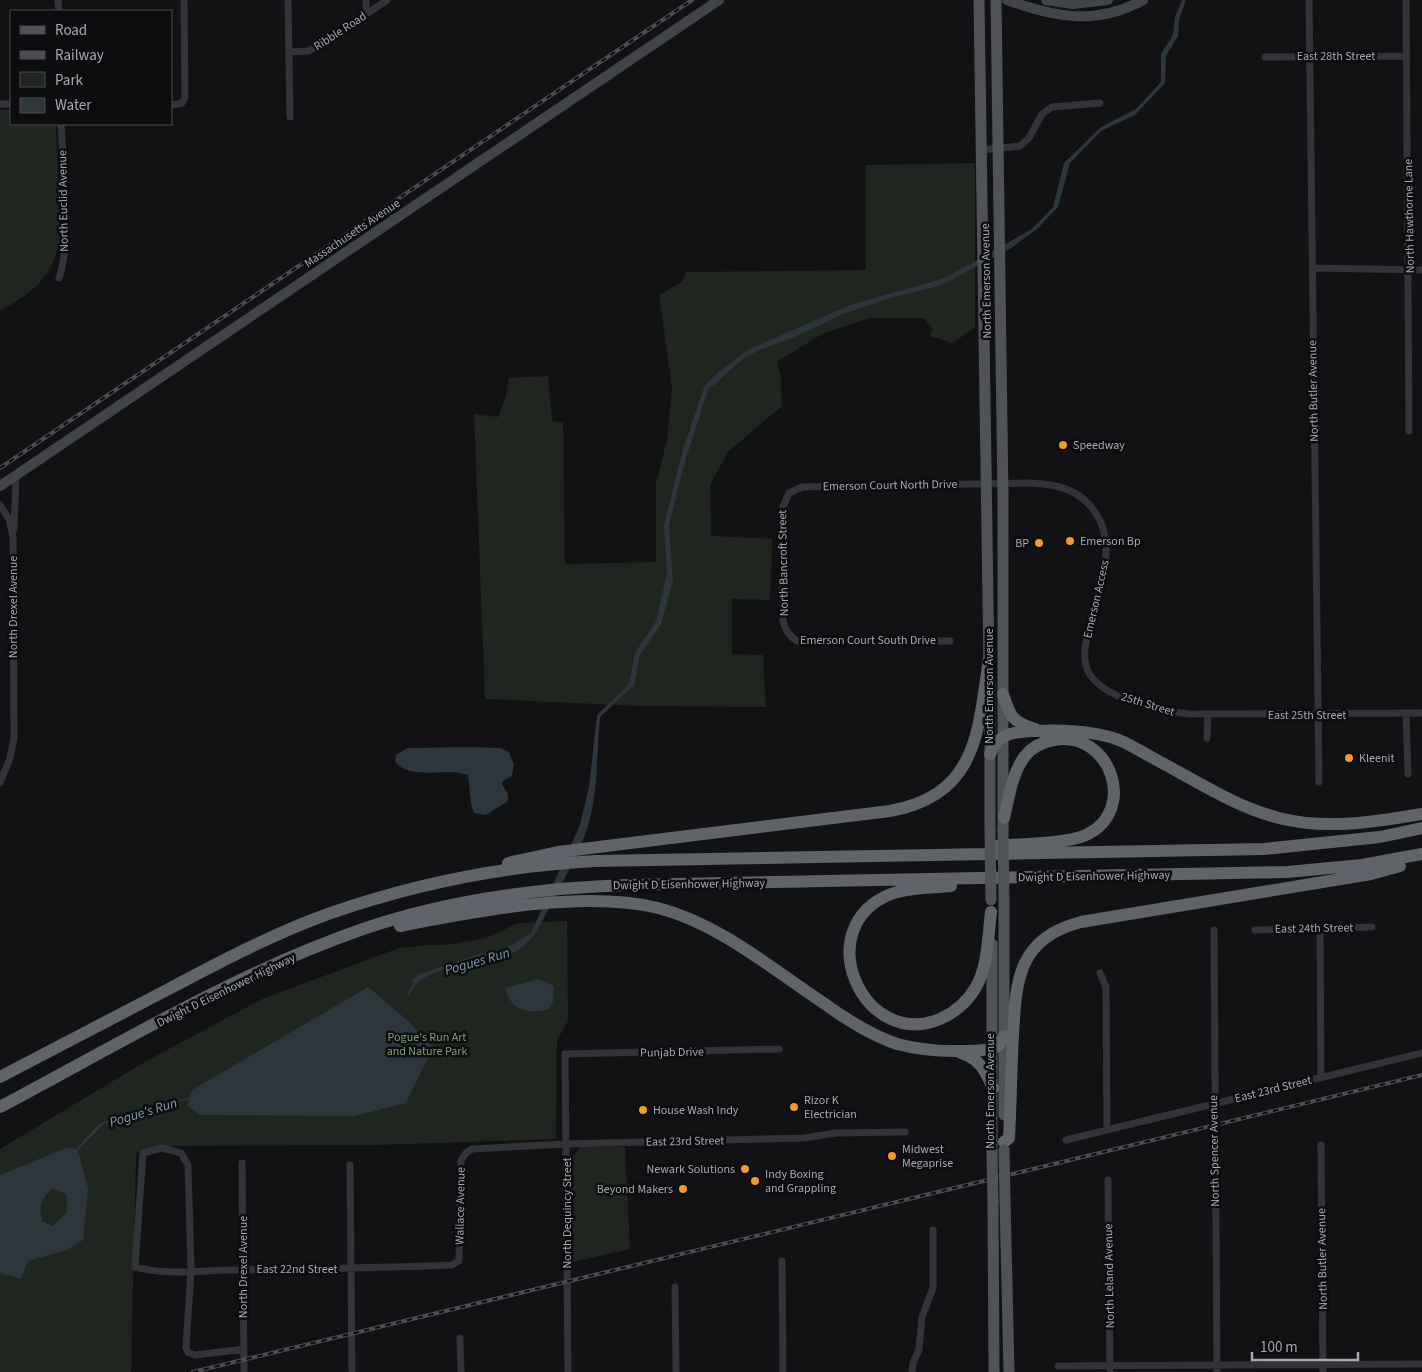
<svg xmlns="http://www.w3.org/2000/svg" width="1422" height="1372" viewBox="0 0 1422 1372" font-family="'Source Sans 3',sans-serif">
	<style>
		.green { fill: #1e261f }
		.water { fill: #2c363c; fill-rule: evenodd }
		.lines { fill: none; stroke-linecap: round; stroke-linejoin: round }
		.stream { stroke: #2c363c; stroke-width: 2 }
		.minor { stroke: #333439; stroke-width: 7 }
		.secondary { stroke: #414449; stroke-width: 10 }
		.primary { stroke: #4f5258; stroke-width: 11 }
		.motorway { stroke: #5f636a; stroke-width: 12 }
		.rail-casing { stroke: #4a4d52; stroke-width: 4 }
		.rail { stroke: #0d0d0f; stroke-width: 2; stroke-dasharray: 5.5; stroke-linecap: butt }
		.primary-bridge { stroke: #4f5258; stroke-width: 11 }
		.poi-dot { fill: #f09b2d; stroke: #0d0d0f; stroke-width: 2 }
		.labels { text-anchor: middle; stroke-width: 5; stroke-linejoin: round; paint-order: stroke }
		.street-label { font-size: 12px; fill: #a3aab4; stroke: #0d0d0f }
		.poi-label { font-size: 12px; fill: #a3aab4; stroke: #0d0d0f; text-anchor: start }
		.park-label { font-size: 12px; fill: #7c9f7a; stroke: #0d0d0f }
		.water-label { font-size: 14px; font-style: italic; fill: #7a9cb0; stroke: #0d0d0f }
	</style>
	<rect width="100%" height="100%" fill="#121214"/>
	<path class="green" d="M0,110H11V124H56L60,241C51,279 32,293 0,311Z
		M975,163V327L953,343L930,336L932,328L924,318H869L822,334L777,362L781,378L782,406L728,452L710,485L711,536L772,539L770,600L732,599V654L763,655L766,707L641,706L485,699L474,414L498,417L505,399L509,378L548,376L552,421L563,423L565,564L656,562V484L667,440L672,387L659,295L682,282L686,272L866,270V165Z
		M567,921L568,1021L557,1040L556,1139L376,1145L167,1146L139,1151L136,1154L131,1372H0V1149L143,1063L262,999L399,948L428,945H445L486,938L518,923Z
		M581,1147H625L630,1249L573,1262L572,1157Z"/>
	<path class="water" d="M1182,0H1186L1179,20L1178,36L1166,56L1165,83L1135,115L1101,131L1070,163L1058,207L1037,229L1011,248L942,285L894,297L843,314L797,336L760,350L745,357L708,390L683,468L669,526L673,581L661,624L640,655L634,685L600,717C596,757 599,800 584,837C576,859 563,881 552,902C541,923 534,943 511,954C481,968 440,961 415,985L411,982L417,975L479,954L502,951L531,933L580,825L589,787L597,715L629,684L635,653L656,621L667,573L664,526L683,449L705,385L720,371L748,350L850,305L945,278L1032,229L1053,207L1064,163L1101,127L1136,109L1161,82V54L1173,35L1175,17Z
		M471,747L500,748L509,752L514,765L512,776L503,781L502,784L508,794V801L486,815L474,813L471,804L468,775C446,767 411,781 395,762L396,755L407,748Z
		M539,979L554,986L553,1002L549,1009C529,1015 510,1011 505,988Z
		M368,987L407,1020L433,1047L406,1103L355,1116L200,1115L187,1105L189,1099L104,1124L78,1150L88,1189L83,1240L67,1250L28,1261L21,1279L0,1273V1175L66,1148L76,1149L98,1125L103,1122L190,1097L192,1090ZM53,1188L66,1194L67,1212L53,1226L42,1221C39,1205 41,1199 53,1188Z"/>
	<g class="lines">
		<path class="stream" d="M408,995L415,982"/>
		<path class="minor" d="M58,0L59,11
			M288,0L290,117
			M366,0V14
			M1309,0L1319,782
			M1406,0L1409,431
			M289,52L308,51L321,45L387,0
			M1265,57L1407,56
			M0,104H11
			M171,105L182,103L185,97L184,0
			M981,150L1020,146L1029,138L1042,114L1052,107L1100,103
			M1312,268L1422,270
			M59,278C72,242 63,165 61,124
			M0,505L9,519L13,537L14,737L10,758L0,783
			M14,529L16,476
			M950,641L800,642C790,638 785,631 783,620L782,509L789,493L802,487L1029,483C1055,484 1079,488 1095,512C1119,546 1098,592 1089,629C1086,643 1082,655 1087,669C1099,699 1163,712 1191,714L1422,713
			M1406,713L1408,774
			M1207,738L1208,715
			M1320,928L1321,1078
			M1214,930L1217,1372
			M1255,930L1372,927
			M1100,973L1106,987L1107,1130
			M1066,1140L1422,1053
			M1321,1145L1323,1372
			M242,1163L244,1372
			M350,1165L352,1372
			M1108,1180L1110,1372
			M782,1261L783,1372
			M675,1287L676,1372
			M460,1338L461,1372
			M244,1349L196,1355L189,1353L186,1348L191,1270L188,1165L181,1153L162,1148L143,1153L135,1267C167,1276 202,1270 234,1270C307,1269 380,1268 452,1265L459,1261L461,1160L466,1153L472,1149L566,1144L804,1138L836,1133L905,1132
			M1058,1366L1422,1364
			M568,1372L565,1054L779,1049
			M912,1372L913,1363L919,1350L922,1317L933,1288V1230"/>
		<path class="secondary" d="M1007,0C1054,17 1096,26 1143,0
			M1046,0L1073,4L1108,0
			M0,486L719,0"/>
		<path class="primary" d="M979,0L989,667
			M996,0L1003,497V831
			M990,683V831
			M992,944V1152
			M1004,1115V900
			M1005,1199L1009,1372
			M993,1201L994,1372"/>
		<path class="motorway" d="M1003,694C1010,716 1012,722 1035,729
			M990,754C999,733 1012,732 1033,731C1061,730 1092,730 1119,740C1131,745 1142,752 1153,758C1193,779 1235,807 1279,818C1325,830 1376,822 1422,814
			M995,846C1019,844 1066,844 1086,835C1139,810 1110,730 1054,740C1043,742 1032,747 1025,756C1012,773 1009,797 1004,818
			M508,863L558,852L890,811C978,795 978,731 989,659
			M951,886C931,888 909,887 891,894C808,927 863,1051 940,1019C956,1012 968,1001 976,987C988,966 988,936 991,912
			M400,926C474,911 584,890 658,908C720,924 772,969 825,1004C847,1020 871,1035 897,1044C916,1049 934,1051 953,1051C968,1051 985,1052 998,1046L1004,1036
			M961,1053C980,1059 985,1070 993,1088
			M0,1077C54,1049 107,1021 161,993C216,964 270,935 328,914C414,884 504,866 595,861L1264,849L1380,837L1422,828
			M0,1107C119,1044 236,973 363,929C448,900 538,888 627,885L1287,872L1362,865L1422,854
			M1004,1142L1009,1138C1011,1103 1011,1069 1013,1035C1016,980 1018,938 1081,922L1371,874L1400,866"/>
		<defs>
			<path id="rail" d="M0,468L692,0
				M193,1372L1422,1075"/>
		</defs>
		<use href="#rail" class="rail-casing"/>
		<use href="#rail" class="rail"/>
		<path class="primary-bridge" d="M990,831L991,900
			M1003,831L1004,900
			M1004,1150L1005,1199
			M992,1152L993,1201"/>
	</g>
	<g class="poi-dot">
		<circle cx="1063" cy="445" r="5"/>
		<circle cx="1070" cy="541" r="5"/>
		<circle cx="1039" cy="543" r="5"/>
		<circle cx="1349" cy="758" r="5"/>
		<circle cx="794" cy="1107" r="5"/>
		<circle cx="643" cy="1110" r="5"/>
		<circle cx="892" cy="1156" r="5"/>
		<circle cx="745" cy="1169" r="5"/>
		<circle cx="755" cy="1181" r="5"/>
		<circle cx="683" cy="1189" r="5"/>
	</g>
	<g class="labels">
		<g class="street-label">
			<text transform="translate(340 31) rotate(-33)" y="4">Ribble Road</text>
			<text x="1336" y="60">East 28th Street</text>
			<text transform="translate(63 201) rotate(-91)" y="4">North Euclid Avenue</text>
			<text transform="translate(1409 216) rotate(-91)" y="4">North Hawthorne Lane</text>
			<text transform="translate(352 233) rotate(-34)" y="4">Massachusetts Avenue</text>
			<text transform="translate(986 281) rotate(-91)" y="4">North Emerson Avenue</text>
			<text transform="translate(1313 391) rotate(-91)" y="4">North Butler Avenue</text>
			<text transform="translate(890 485) rotate(-1)" y="4">Emerson Court North Drive</text>
			<text transform="translate(783 563) rotate(-91)" y="4">North Bancroft Street</text>
			<text transform="translate(1096 599) rotate(-77)" y="4">Emerson Access</text>
			<text transform="translate(13 607) rotate(-90)" y="4">North Drexel Avenue</text>
			<text x="868" y="644">Emerson Court South Drive</text>
			<text transform="translate(989 686) rotate(-90)" y="4">North Emerson Avenue</text>
			<text transform="translate(1148 704) rotate(17)" y="4">25th Street</text>
			<text x="1307" y="719">East 25th Street</text>
			<text transform="translate(1094 876) rotate(-1)" y="4">Dwight D Eisenhower Highway</text>
			<text transform="translate(689 884) rotate(-1)" y="4">Dwight D Eisenhower Highway</text>
			<text transform="translate(1314 928) rotate(-1)" y="4">East 24th Street</text>
			<text transform="translate(226 990) rotate(-26)" y="4">Dwight D Eisenhower Highway</text>
			<text transform="translate(672 1052) rotate(-1)" y="4">Punjab Drive</text>
			<text transform="translate(1273 1089) rotate(-14)" y="4">East 23rd Street</text>
			<text transform="translate(990 1091) rotate(-90)" y="4">North Emerson Avenue</text>
			<text transform="translate(685 1141) rotate(-1)" y="4">East 23rd Street</text>
			<text transform="translate(1214 1151) rotate(-91)" y="4">North Spencer Avenue</text>
			<text transform="translate(460 1206) rotate(-89)" y="4">Wallace Avenue</text>
			<text transform="translate(567 1213) rotate(-90)" y="4">North Dequincy Street</text>
			<text transform="translate(1322 1259) rotate(-91)" y="4">North Butler Avenue</text>
			<text transform="translate(243 1267) rotate(-90)" y="4">North Drexel Avenue</text>
			<text x="297" y="1273">East 22nd Street</text>
			<text transform="translate(1109 1276) rotate(-91)" y="4">North Leland Avenue</text>
		</g>
		<g class="poi-label">
			<text x="1073" y="449">Speedway</text>
			<text x="1080" y="545">Emerson Bp</text>
			<text x="1029" y="547" text-anchor="end">BP</text>
			<text x="1359" y="762">Kleenit</text>
			<text x="804" y="1104">Rizor K<tspan x="804" dy="14">Electrician</tspan></text>
			<text x="653" y="1114">House Wash Indy</text>
			<text x="902" y="1153">Midwest<tspan x="902" dy="14">Megaprise</tspan></text>
			<text x="735" y="1173" text-anchor="end">Newark Solutions</text>
			<text x="765" y="1178">Indy Boxing<tspan x="765" dy="14">and Grappling</tspan></text>
			<text x="673" y="1193" text-anchor="end">Beyond Makers</text>
		</g>
		<g class="park-label">
			<text x="427" y="1041">Pogue's Run Art<tspan x="427" dy="14">and Nature Park</tspan></text>
		</g>
		<g class="water-label">
			<text transform="translate(477 961) rotate(-16)" y="5">Pogues Run</text>
			<text transform="translate(143 1112) rotate(-17)" y="5">Pogue's Run</text>
		</g>
	</g>
	<rect x="10" y="10" width="162" height="115" fill="#0d0d0f" stroke="#494c51"/>
	<rect x="20" y="26" width="25" height="8" fill="#4f5258" stroke="#494c51"/>
	<text x="55" y="35" font-size="15" fill="#a3aab4">Road</text>
	<rect x="20" y="51" width="25" height="8" fill="#4a4d52" stroke="#494c51"/>
	<text x="55" y="60" font-size="15" fill="#a3aab4">Railway</text>
	<rect x="20" y="72" width="25" height="15" fill="#1e261f" stroke="#494c51"/>
	<text x="55" y="85" font-size="15" fill="#a3aab4">Park</text>
	<rect x="20" y="98" width="25" height="15" fill="#2c363c" stroke="#494c51"/>
	<text x="55" y="110" font-size="15" fill="#a3aab4">Water</text>
	<path d="M1252 1352v8h106v-8" fill="none" stroke="#a3aab4" stroke-width="2.5"/>
	<text x="1260" y="1352" font-size="15" fill="#a3aab4" stroke="#0d0d0f" stroke-width="4" paint-order="stroke">100 m</text>
</svg>
